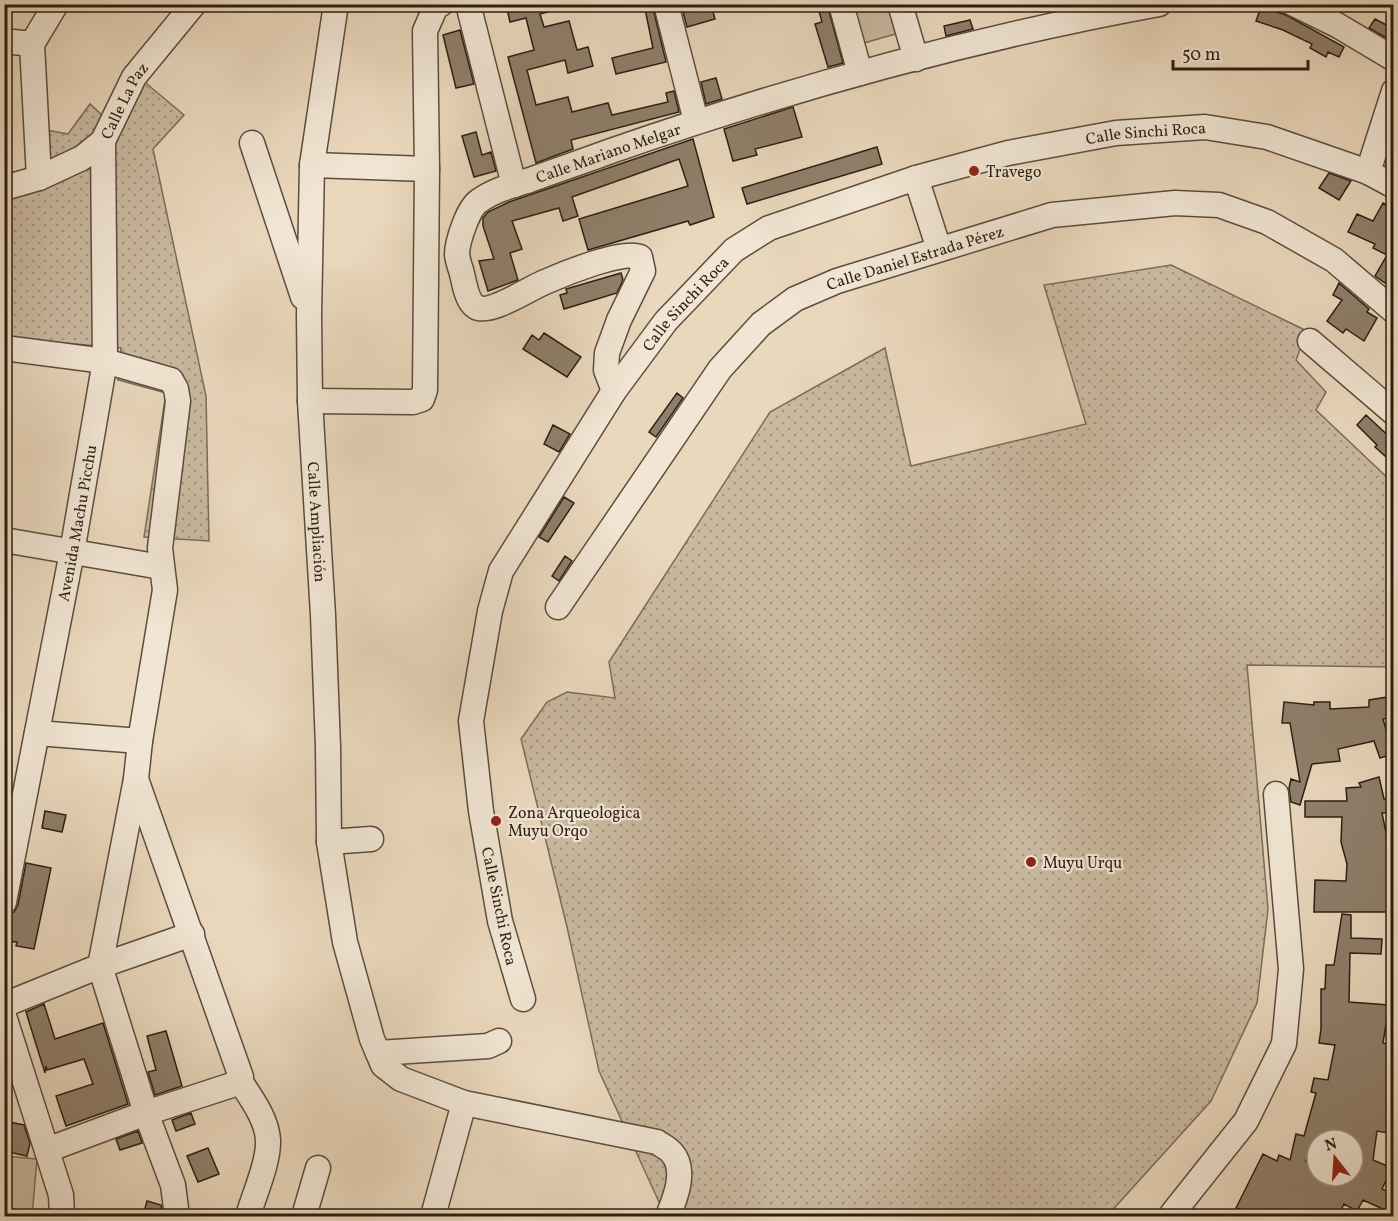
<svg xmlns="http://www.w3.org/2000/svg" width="1398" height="1221" viewBox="0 0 1398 1221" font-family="Vollkorn,serif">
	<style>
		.grass { fill: url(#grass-dots); stroke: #7b6c5a; stroke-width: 1.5 }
		.garden { fill: #cab9a0; stroke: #7b6c5a; stroke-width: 1.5 }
		.building { fill: #8f7f6b; stroke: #2c1f13; stroke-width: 1.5; fill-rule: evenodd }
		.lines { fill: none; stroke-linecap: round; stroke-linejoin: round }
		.minor-casing { stroke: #5c4d3e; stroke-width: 27 }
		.minor { stroke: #f1e6d4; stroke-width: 24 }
		.poi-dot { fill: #8f2418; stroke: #f1e6d4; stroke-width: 2 }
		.labels { text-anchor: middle; stroke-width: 4.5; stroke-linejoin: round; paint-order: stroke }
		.street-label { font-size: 16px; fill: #2c1f13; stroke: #f1e6d4 }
		.poi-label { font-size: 16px; fill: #2c1f13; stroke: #f1e6d4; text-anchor: start }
	</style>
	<defs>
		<pattern id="grass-dots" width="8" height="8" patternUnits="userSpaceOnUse" patternTransform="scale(1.5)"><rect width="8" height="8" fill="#cab9a0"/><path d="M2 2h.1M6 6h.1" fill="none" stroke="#a49681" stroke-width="1.8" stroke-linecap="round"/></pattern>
	</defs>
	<rect width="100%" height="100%" fill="#ead8bd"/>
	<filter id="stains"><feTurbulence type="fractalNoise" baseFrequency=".00333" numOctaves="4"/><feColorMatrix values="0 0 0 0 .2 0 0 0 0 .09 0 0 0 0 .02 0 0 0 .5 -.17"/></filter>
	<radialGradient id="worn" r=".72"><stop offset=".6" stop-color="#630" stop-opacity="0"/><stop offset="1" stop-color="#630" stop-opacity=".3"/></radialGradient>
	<path class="grass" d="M141,79L184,115L153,149L206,396L209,541L144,537L166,393L118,380L121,348L17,339L5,378V201L16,195L44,163L40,129L68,134L90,104L107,120Z
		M1171,265L1307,331L1296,360L1326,392L1316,410L1393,483V667L1247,665L1268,909L1257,1003L1211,1101L1107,1216H702L659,1202L599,1071L567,927L521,739L547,702L567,692L615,698L609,662L770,412L885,348L911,466L1086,424L1044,285Z"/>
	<path class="garden" d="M853,5H890L899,33L864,43Z
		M5,1156L37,1159L32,1216H5Z"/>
	<path class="building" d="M506,4H558L559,9L540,14L544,27L569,21L577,50L588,47L593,66L568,73L565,60L527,70L536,105L568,97L572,112L608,103L612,115L668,102L666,93L674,91L679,112L571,140L573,149L536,163L508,57L534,50L526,18L510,22Z
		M644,4H652L666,62L616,74L612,58L653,48Z
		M693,4H711L715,19L687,27L683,12L694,8Z
		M817,4H827L843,63L828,67L815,24L822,22Z
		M1261,7L1286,15L1344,47L1339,57L1328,52L1326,57L1310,48L1312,44L1283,30L1256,21Z
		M1375,19L1394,29V42L1369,28Z
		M970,20L973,29L946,36L944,26Z
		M460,30L474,84L456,88L443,35Z
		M716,78L722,99L706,104L701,82Z
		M793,107L802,137L755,149L757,155L733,161L724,129Z
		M476,132L482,155L491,152L496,171L474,177L462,136Z
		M693,139L714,217L690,225L688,221L588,250L579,219L688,186L679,159L572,197L578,216L563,221L559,208L512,221L522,249L510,253L518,280L488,291L479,261L494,259L483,226V218L488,212L509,202Z
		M877,147L882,164L747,204L742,188Z
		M1329,173L1351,181L1339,200L1319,188Z
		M1383,203L1394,210V289L1375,276L1387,255L1373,248L1375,244L1348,232L1357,214L1373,221Z
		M621,273L623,280L617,293L564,309L560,295L567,293L566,289Z
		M1339,283L1369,309L1367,312L1377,318L1364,341L1346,329L1343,333L1327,321L1342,300L1333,295Z
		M544,333L581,357L567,377L523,349L532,335L539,340Z
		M677,393L683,398L656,437L649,432Z
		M1366,415L1394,441V464L1375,447L1377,445L1357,425Z
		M553,425L570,434L559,452L544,444Z
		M564,497L574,503L548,542L539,537Z
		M565,556L572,561L559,581L552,576Z
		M1394,696V717L1383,719L1393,754L1380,758L1374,741L1338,749L1340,761L1312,764L1300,805L1291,802L1289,788L1291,779L1300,782L1290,723H1282L1284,702L1314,705V702H1330V709L1369,707V700Z
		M1379,777L1384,799L1394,798V812L1382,813L1393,867L1394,912H1314L1315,880L1346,881L1347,864L1341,842L1342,817H1305V801H1347L1346,788L1361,787L1359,783Z
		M45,811L66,815L62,832L42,828Z
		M26,863L51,868L34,949L16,946L17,942L4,941V916L14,912L18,905Z
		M1342,914L1351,915V938L1382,939L1381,954L1350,953L1349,1002L1389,1005L1383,1043L1394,1046V1134L1377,1131L1373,1160L1392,1168L1382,1189L1394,1195V1214L1363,1200L1357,1211L1344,1204L1338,1216H1262L1236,1208L1263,1154L1277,1161L1279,1155L1290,1160L1296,1134L1304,1136L1316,1093L1311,1092L1314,1078L1328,1080L1335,1045L1319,1043L1321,1029V989H1325L1326,965H1334ZM1314,1140H1353V1176H1317V1168L1306,1161L1311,1152Z
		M44,1004L55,1039L103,1023L128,1104L66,1126L56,1096L93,1084L84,1059L47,1070L46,1066L45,1073L26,1012Z
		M166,1031L182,1086L155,1095L148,1072L156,1070L147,1036Z
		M191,1113L195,1124L176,1131L172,1120Z
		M4,1121L24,1125L30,1143L27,1156L4,1151Z
		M138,1131L142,1143L120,1150L116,1139Z
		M208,1148L219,1174L198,1182L187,1156Z
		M147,1201L161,1205L163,1216H143Z"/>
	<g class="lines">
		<defs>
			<g id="minor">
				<path id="s1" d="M336,4L312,165L309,316L310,401L323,615L328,747L329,842L345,942L372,1039L378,1053L488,1046L499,1041"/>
				<path d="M468,4L514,185"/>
				<path d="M666,4L696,121"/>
				<path d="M841,4L860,73"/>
				<path d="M900,4L916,59"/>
				<path d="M1294,4L1337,25L1394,59"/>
				<path d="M4,41L32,44"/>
				<path d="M252,143L303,297"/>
				<path d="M312,165L427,169"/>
				<path d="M1368,172L1394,91"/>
				<path id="s2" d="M39,178L82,158L103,141L134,77L194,4"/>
				<path d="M916,178L939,249"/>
				<path d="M4,188L39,178L32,44L56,4"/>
				<path d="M1310,341L1394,413"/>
				<path d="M4,348L105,361L171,380L176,389L178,401L160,548L165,590L140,741L136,779L100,966L146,1113L173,1185L177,1216"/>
				<path id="s3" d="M614,391L606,370L607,353L619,320L643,271L640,257C624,249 563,274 545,282C530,288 490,315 476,307C466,301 464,280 461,270C459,265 458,260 457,255C457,242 468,208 479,201C494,190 514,185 530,180C557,170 584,161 611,151C789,89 973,38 1159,4"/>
				<path d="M310,401L413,402L422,399L425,390L427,169L425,31L436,6L441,4"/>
				<path d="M4,540L161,567"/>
				<path id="s4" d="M558,607L720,369L761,324L795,299L837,281L1052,215L1175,203L1219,205L1267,222L1334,260L1394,311"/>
				<path d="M37,733L140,741"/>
				<path d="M329,842L371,839"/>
				<path id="s5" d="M4,902L72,552L105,361L103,141"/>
				<path id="s6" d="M523,999L500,921L481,811L471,721L490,611L501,571L614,391L666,321L734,250L769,228L916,178L1008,153L1116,133L1205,127L1267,137L1368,172L1394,186"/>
				<path d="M4,1005L100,966L192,934"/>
				<path d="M4,1016L61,1195L62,1216"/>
				<path d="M378,1053L383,1065L401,1079L464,1103L657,1142C661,1145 668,1148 672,1153C687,1170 675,1199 668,1216"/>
				<path d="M240,1081C251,1098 267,1119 268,1140C269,1162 254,1195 248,1216"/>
				<path d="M47,1150L146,1113L235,1084L240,1081L241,1077L136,779"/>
				<path d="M1172,1214L1246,1121L1284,1044L1291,969L1276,794"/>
				<path d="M304,1216L318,1168"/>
				<path d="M433,1216L464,1103"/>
			</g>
		</defs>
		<use href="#minor" class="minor-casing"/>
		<use href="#minor" class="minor"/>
	</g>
	<g class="poi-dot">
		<circle cx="974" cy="171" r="6"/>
		<circle cx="496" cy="821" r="6"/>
		<circle cx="1031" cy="862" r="6"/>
	</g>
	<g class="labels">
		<g class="street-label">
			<text dy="6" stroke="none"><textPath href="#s2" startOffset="120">Calle La Paz</textPath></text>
			<text dy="6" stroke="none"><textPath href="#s6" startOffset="1266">Calle Sinchi Roca</textPath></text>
			<text dy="6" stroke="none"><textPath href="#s3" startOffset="572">Calle Mariano Melgar</textPath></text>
			<text dy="6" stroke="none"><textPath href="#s4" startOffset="518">Calle Daniel Estrada Pérez</textPath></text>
			<text dy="6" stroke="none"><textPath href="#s6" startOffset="762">Calle Sinchi Roca</textPath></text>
			<text dy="6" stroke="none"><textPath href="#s1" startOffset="520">Calle Ampliación</textPath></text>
			<text dy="6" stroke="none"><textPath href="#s5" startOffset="386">Avenida Machu Picchu</textPath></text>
			<text transform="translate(500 906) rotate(78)" y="6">Calle Sinchi Roca</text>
		</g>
		<g class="poi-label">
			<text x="986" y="177">Travego</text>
			<text x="508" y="818">Zona Arqueologica<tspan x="508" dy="18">Muyu Orqo</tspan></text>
			<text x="1043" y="868">Muyu Urqu</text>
		</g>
	</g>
	<rect width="1398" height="1221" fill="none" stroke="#ead8bd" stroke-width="24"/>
	<rect x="6" y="6" width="1386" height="1209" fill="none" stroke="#2c1f13" stroke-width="3"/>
	<rect x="12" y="12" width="1374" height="1197" fill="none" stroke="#2c1f13" stroke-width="1.5"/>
	<g transform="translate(1335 1158) rotate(343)"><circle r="28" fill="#f1e6d4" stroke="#a29687" stroke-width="1.5"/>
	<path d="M0-4.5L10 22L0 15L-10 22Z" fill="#8f2418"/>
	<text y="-9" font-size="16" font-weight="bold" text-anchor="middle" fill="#2c1f13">N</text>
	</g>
	<path d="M1173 60v9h135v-9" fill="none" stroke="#2c1f13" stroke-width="3"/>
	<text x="1182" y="60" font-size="18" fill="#2c1f13" stroke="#f1e6d4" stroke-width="4.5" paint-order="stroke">50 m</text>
	<rect width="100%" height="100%" filter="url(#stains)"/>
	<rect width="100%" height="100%" fill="url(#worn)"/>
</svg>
